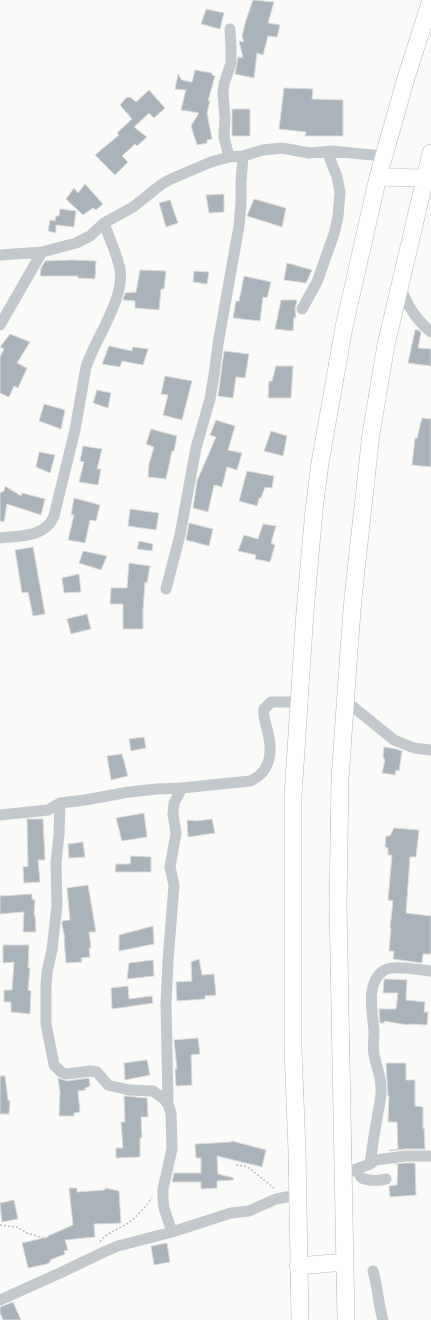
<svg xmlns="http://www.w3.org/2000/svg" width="431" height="1320" viewBox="0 0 431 1320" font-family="'Open Sans',sans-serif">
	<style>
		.building { fill: #aab3b9; stroke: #dcdcda }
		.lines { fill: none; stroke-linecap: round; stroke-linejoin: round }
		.highway-casing { stroke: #b4b9bd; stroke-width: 18 }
		.path { stroke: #bbbfc2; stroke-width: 1.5; stroke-dasharray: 2 2; stroke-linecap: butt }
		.minor { stroke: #c3c8cc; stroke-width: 11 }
		.highway { stroke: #fff; stroke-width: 17 }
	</style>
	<rect width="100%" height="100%" fill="#fafaf8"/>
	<path class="building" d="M253,0L274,2L268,23L280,25L277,37L268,36L263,55L257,53L254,78L235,74L238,57L243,58L239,41L244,42L242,36L246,20Z
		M206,9L224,13L220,29L201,24Z
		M195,70L212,73V75L215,76L208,101H210L207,113L212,139L207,140V143L197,145L191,126L199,113L181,110L186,89L185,90L175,89L178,74L182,80L192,82Z
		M284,88L313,89L312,99L343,100V136H305L306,132L279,129Z
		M149,90L165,108L154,118L149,113L134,127L147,137L137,146L135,144L122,156L128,162L115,175L95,155L119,135L117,133L132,119L120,105L126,98L130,97L136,102Z
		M232,109H250V136H232Z
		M85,184L103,204L96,210L93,208L83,215L66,199L74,188L78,193Z
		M224,194V212L209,213L206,195Z
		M254,199L286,208L282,227L247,216Z
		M170,200L178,223L166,227L159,203Z
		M60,209L76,211L74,227L56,225V233L48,231L50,220L55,221L56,216H59Z
		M72,260L96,261L95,279L78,278V276H40L41,268L45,261Z
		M287,263L312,270L306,283L284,280Z
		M140,270L166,271L164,289H161L159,310L135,308V301L123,300L125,293L136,292Z
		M194,271L209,272L207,284L193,282Z
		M244,276L271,282L267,298L263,297L260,321L233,318L236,301H239Z
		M281,300H297L295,309L296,318L294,317L293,331L275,329Z
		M415,330H419L421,333L418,348L431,349V366L408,363Z
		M10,334L30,342L17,363L27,368L18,388L14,386L9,397L0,393V357L4,349L0,347Z
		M109,346L132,351L133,347L148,349L143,365L122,361L120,367L102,364Z
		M224,351L249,354L245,378L236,377L233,398L218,396Z
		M276,366H293L291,398H268L269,381H272Z
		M165,376L192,381L182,420L163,415L168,395L161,394Z
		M97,390L111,393L108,408L93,403Z
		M44,404L65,410L61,429L39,421Z
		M422,418L431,419V467L412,465L415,438H417Z
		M216,420L235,426L228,450L242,453L237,470L227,467L222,487L214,485L208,512L193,508L197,481L216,437L210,435Z
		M151,429L177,436L174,451H172L166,479L148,477L149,464L154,447L146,444Z
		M271,431L287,436L283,456L264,451Z
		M83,446L102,449L97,469H101L98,485L79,482L84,462L80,461Z
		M39,452L55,455L50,473L36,467Z
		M247,471L274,476L272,488L265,487L261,498H259L257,506L239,501Z
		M5,486L21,496L22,493L45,499L41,515L7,504L4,522L0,521V493L4,491Z
		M74,498L100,505L96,521L90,520L85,543L68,540L74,515H71Z
		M130,509L159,513L156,530L128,526Z
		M189,523L213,529L209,546L186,540Z
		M263,524L276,526L271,543L275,545L270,562L255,559L256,555L238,551L244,535L258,539Z
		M139,541L153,544L152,551L137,549Z
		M33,547L45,614L33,616L28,592L22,593L15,550Z
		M83,551L107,556L101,570L79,563Z
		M129,563L150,566L147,583L145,582L143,610V629H123V604H110L111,588H127Z
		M79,574L81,592L64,593L62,578Z
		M87,614L91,629L71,634L67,619Z
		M144,737L146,748L131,751L129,739Z
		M384,747L396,749L402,751L399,771L396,770L395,775L382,773L385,760L383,757Z
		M122,754L128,776L111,780L107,756Z
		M144,813L147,837L122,841L116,818Z
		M27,819H43L45,860H38L40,882L24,883L23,867L28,866Z
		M212,819L215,833L188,837L187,820L197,821Z
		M394,828L419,830L416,857H410L406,913L431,916V954H423L422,963L393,959L394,951H389L391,929L390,928L393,901L388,900L392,855H388V848L385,847L386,836H390Z
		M83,842L85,857L69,858L68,844Z
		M131,856L151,857V872H115L116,864H130Z
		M88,885L96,932H89L91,948H89L90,957L81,958L82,962L66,963L64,938H65L62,925V921L70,920L67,888Z
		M32,894V899L35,900L34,915H35L36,932H23L24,912L0,914V896Z
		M153,926L154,944L119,951V935Z
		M3,945H29L28,968H30L28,990L31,991L30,1014L11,1012V1002H4V990H12L14,962L3,963Z
		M199,959L202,975L214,974L216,995L205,996V999L177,1001L176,982L192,981L191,962Z
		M153,960L154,976L127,979L129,963Z
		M385,979L407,980L406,1000L425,1002L424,1012H428L427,1025L409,1024L408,1025L384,1021V1023H380L379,1009H396L398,993H383L384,980Z
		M128,986L129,999L152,996L153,1003L112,1009L111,988Z
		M198,1038L200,1054L191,1055L192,1085L176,1086L175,1069H177L174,1040Z
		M147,1060L150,1075L125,1080L124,1063Z
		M386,1063H406V1080H415V1106L423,1107V1129L424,1128L425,1149H405L389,1151V1150L398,1149L397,1122H388L389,1096H388Z
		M0,1076H5L8,1100L10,1101L9,1114H0Z
		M58,1078L67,1081L89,1078L90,1086L85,1088V1090L78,1091L80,1112L74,1113V1116H59L60,1092Z
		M124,1096L147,1098L148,1117H141L142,1138H140V1157L116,1158V1148H123L121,1122H125Z
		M232,1141L266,1150L262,1167L217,1156L218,1174L234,1178L233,1180L217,1181V1188L201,1189V1182H172L174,1173H201V1158H196L195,1144L231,1142Z
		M405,1163H415L416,1195L390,1197L389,1186L397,1185L398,1164H395Z
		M69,1188H77V1192L105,1190V1188L119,1191L121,1223L94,1224L95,1237L65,1240L68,1250L64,1251L65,1254L50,1260V1262L47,1264L28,1268L22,1243L48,1237V1236L73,1225Z
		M14,1200L18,1219L2,1222L0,1203Z
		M167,1243L170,1262L154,1265L151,1246Z
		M13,1302L21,1320H3L0,1313V1307Z"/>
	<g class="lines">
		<defs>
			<path id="highway" d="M378,177L424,178
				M298,1266L345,1262
				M300,1320L297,1151L293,1048V796L305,612L314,510L320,463L344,327L378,177L406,78L431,0
				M346,1320L338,905L340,779L349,650L353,598L371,434L386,345L431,153"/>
		</defs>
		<use href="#highway" class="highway-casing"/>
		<path class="path" d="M236,1165L245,1166L249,1168L274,1188
			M0,1225L17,1227L27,1233L43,1238
			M100,1242C107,1232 118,1230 128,1223C138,1216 145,1207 152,1198"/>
		<path class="minor" d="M229,157L224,137L225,118L223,93L224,84L231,63V47L230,29
			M0,255L42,252L76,243L90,236L104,223L133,207L162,184L171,179L211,162L229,157L243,156L263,150L282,148L309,153L331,151L383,156
			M401,287C406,304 417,321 431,332
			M302,309L317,282L334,234L338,217L340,192L337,177L330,159L331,151
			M0,325L42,252
			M0,538C20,536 46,537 54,516L75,430L86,367C95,339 125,299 120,269C117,254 109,238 104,223
			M166,589L180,535L196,448L210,399L214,375L218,344L239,226L241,204V182L243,156
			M346,701L394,740L414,748L431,750
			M60,803L59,834L56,863L57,905L52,950L47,972L46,986V1024L54,1065L61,1072L66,1074L90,1071L97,1072L108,1085L129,1090L153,1091L164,1099L168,1104L171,1113L172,1149L163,1189V1199L164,1208L172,1232
			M0,815L48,810L60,803L85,800L129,792L157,789L182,788L250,781C270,773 273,753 268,733C267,725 262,717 264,709L271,702H299
			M168,1104L166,1003L168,961L174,885L170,867L176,833L173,814L174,803L182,788
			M370,1164C372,1149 374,1134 377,1119C378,1110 381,1101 381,1092C382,1077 378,1073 375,1059C372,1050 374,1041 374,1032C373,1013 365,984 383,971C391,964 420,970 431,971
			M357,1169C358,1172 360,1176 362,1178C368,1181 380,1181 386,1179
			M343,1174L370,1164L376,1160L405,1156H431
			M373,1271C378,1287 378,1304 383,1320
			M0,1300L60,1273L106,1251L118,1246L172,1232L231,1213L249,1211L276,1199L297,1195"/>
		<use href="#highway" class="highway"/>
	</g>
</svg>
